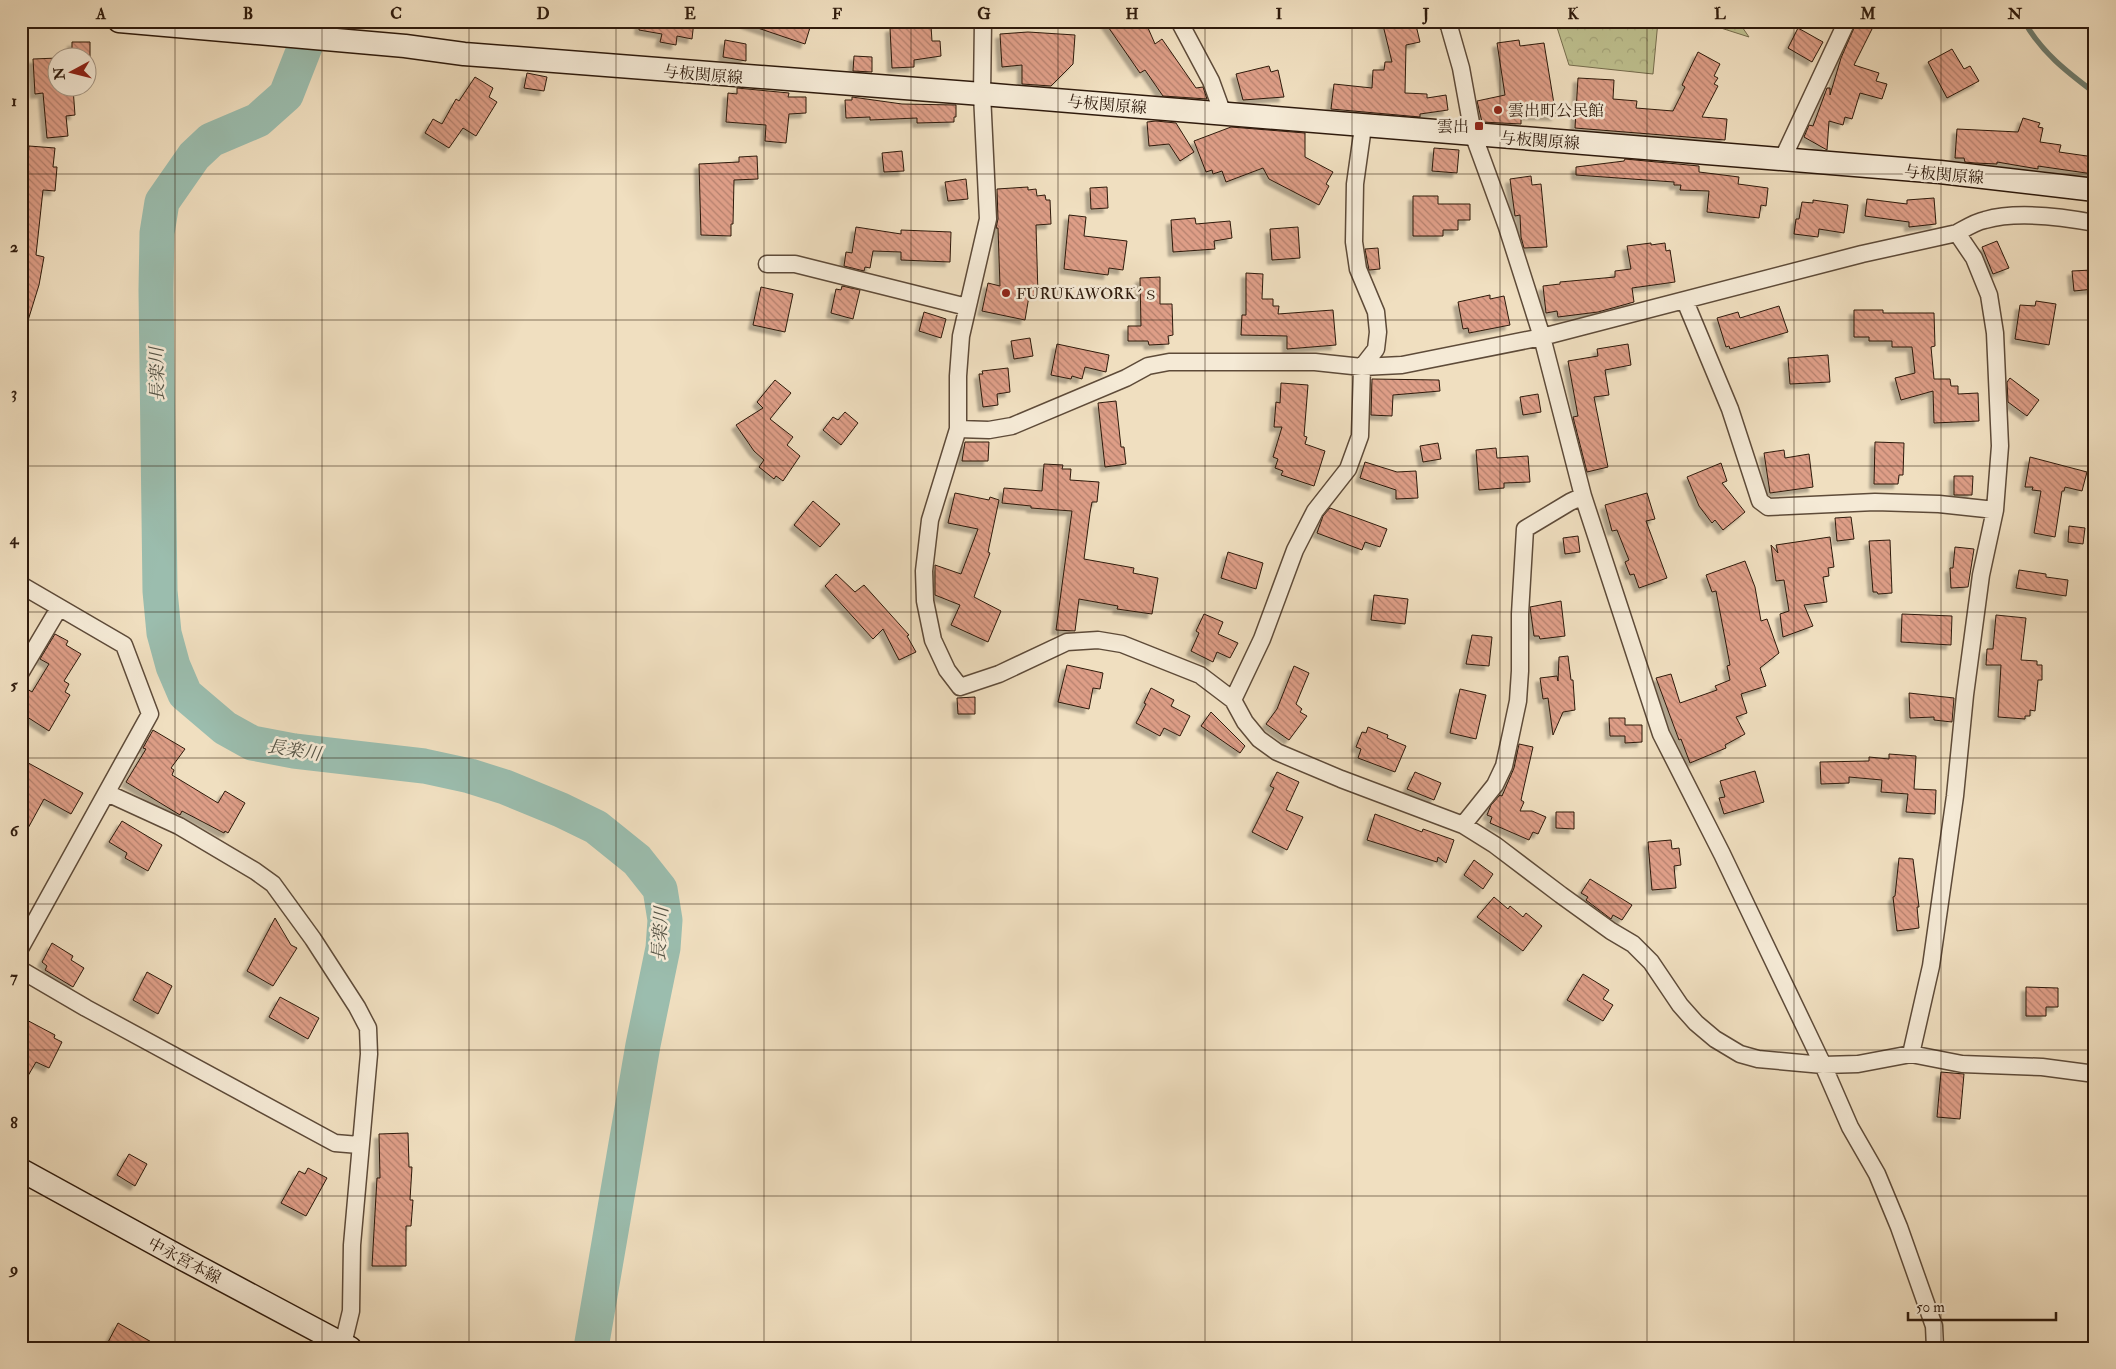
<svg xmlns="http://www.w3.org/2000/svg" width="2116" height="1369" viewBox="0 0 2116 1369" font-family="'IM FELL Double Pica','Noto Serif JP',serif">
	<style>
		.forest { fill: url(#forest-crowns); stroke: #766d4e }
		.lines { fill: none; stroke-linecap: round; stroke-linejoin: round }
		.stream { stroke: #6f7c6d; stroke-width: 5.5 }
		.river { stroke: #9bbdae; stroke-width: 35 }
		.building { fill: url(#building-back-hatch); stroke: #2e1a0c; filter: url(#shadow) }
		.street-casing { stroke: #5e4b39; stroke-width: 19 }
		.secondary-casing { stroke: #2e1a0c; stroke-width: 25 }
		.street { stroke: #f5ead6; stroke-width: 16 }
		.secondary { stroke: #f5ead6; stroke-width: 22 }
		.grid { fill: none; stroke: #2e1a0c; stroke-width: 1; stroke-opacity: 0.55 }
		.poi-dot { fill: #8f2418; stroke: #f5ead6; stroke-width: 2 }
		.labels { text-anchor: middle; stroke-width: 5; stroke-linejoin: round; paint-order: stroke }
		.street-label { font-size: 16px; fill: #2e1a0c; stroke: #f5ead6 }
		.poi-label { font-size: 16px; fill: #2e1a0c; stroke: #f5ead6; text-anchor: start }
		.water-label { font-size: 18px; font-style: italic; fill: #545345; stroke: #f5ead6 }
		.neatline { fill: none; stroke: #2e1a0c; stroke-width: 2 }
		.grid-label { font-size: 16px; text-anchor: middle; font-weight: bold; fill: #2e1a0c }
	</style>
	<defs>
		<pattern id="forest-crowns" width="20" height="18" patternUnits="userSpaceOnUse" patternTransform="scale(1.25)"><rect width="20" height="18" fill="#bec08f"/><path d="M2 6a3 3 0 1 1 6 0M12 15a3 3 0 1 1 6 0" fill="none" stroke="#a4a47a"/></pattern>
		<pattern id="building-back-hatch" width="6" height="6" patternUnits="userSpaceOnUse" patternTransform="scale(1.25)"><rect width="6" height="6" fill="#de9e87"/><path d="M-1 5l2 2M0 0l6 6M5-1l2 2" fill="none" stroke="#b4806d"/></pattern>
		<filter id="shadow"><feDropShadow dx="-4.5" dy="4.5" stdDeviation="1" flood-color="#0004"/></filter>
	</defs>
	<rect width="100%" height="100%" fill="#f0dfc0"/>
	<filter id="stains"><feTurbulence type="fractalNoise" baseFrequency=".004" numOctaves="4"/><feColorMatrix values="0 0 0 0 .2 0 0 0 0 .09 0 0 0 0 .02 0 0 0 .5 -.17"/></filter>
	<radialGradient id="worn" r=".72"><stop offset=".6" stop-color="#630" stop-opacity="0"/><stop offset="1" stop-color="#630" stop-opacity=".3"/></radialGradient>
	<path class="forest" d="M1555,21H1658L1653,74L1569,65Z
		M1699,21H1738L1749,37Z"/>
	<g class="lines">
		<path class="stream" d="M2024,21C2041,52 2067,72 2095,93"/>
		<path class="river" d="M315,21L286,95L258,120L211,140L194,156L162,202L157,233L156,290L160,591L164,633L173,666L185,694L225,728L252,743L294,751L424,766L470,776L505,787L561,810L596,827L637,860L660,889L665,920L663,948L643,1045L591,1348"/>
	</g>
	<path class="building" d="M640,21H694L692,39L677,36L676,45L660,42L662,34L639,30Z
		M746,21H812L805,44L746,24Z
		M1104,21H1145L1155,44L1162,39L1196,88L1203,87L1207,99L1163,96L1145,70L1140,73Z
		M1382,21H1415L1420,42L1406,45L1405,93L1427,94V98L1446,95L1448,110L1420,114V117L1331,109L1334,84L1372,88L1373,70H1384L1385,62H1392Z
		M1857,21H1876L1854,65L1879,73L1876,81L1887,84L1882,99L1860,93L1852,119L1845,117L1843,125L1829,121L1827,150L1804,137L1809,125L1813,126L1827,88H1830V95L1841,58Z
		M924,23L925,27L931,26L932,41H940L941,56L914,60V67L892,68L890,28Z
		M1798,28L1823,42L1812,62L1788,48Z
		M1028,32L1075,35L1073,64L1051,86L1022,84V65L1002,67L1000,34Z
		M725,40L746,44V61L723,57Z
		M1519,40L1520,46L1544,43L1556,116L1521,115V124L1482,122L1477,101L1505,95L1497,43Z
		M72,42H90V58H72Z
		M1952,49L1964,69L1970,66L1979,81L1947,98L1928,62Z
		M1698,52L1720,64L1714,76L1718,78L1714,84L1718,86L1702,117L1727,119L1725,140L1575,128L1578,78L1614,80L1613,99L1637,101L1636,108L1673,111L1685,87L1682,85Z
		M854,56L872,57V72L853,71Z
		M58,58V88H73L75,115L66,116L68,136L47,138L43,93L35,94L33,59Z
		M1269,66L1271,72L1278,70L1284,97L1243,100L1236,74Z
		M527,73L547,77L544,91L524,88Z
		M475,77L493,88L489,97L497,102L476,136L463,128L449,148L425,133L433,119L442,124L456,99L459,101Z
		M737,88L789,93L788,97H806V113L789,114L786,143L765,141L766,125L726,122L728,93L737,94Z
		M852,97L902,104L956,105V117H954V122L917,123V118L870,120V117L846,118L845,100H852Z
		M2023,118L2040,123L2038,127L2043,128L2040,142L2061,145L2059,152L2094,157L2093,174L2038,166V169L1997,162V164L1975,163L1965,162L1964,158H1955L1957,129L2018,132Z
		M1156,121L1176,123L1194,152L1180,161L1169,144L1149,146L1147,122Z
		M1231,127L1305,133V157L1333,172L1326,184L1329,186L1319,205L1269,179L1263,168L1226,182L1222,171L1213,174L1212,170L1206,172L1194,141Z
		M29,146L55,148L53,167H57L55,191L43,190L36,255L44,257L39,285L26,327H21V245L28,188H24Z
		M1434,148L1459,150L1457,173L1432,171Z
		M902,151L904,171L884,172L882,153Z
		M757,156L758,179L734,180L733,224H731V236L701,235L699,164L739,162V157Z
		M1625,159L1699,166V172L1739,177L1738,184L1768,188L1766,206L1761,205L1759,218L1707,212L1709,191L1680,190L1681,185H1674V182L1576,175V167L1624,161Z
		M1531,176L1532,185L1541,184L1547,247L1524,248L1521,237L1520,215L1515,216L1510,179Z
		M966,179L968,199L948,201L945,182Z
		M1028,187V190L1036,189L1037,196L1045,195L1046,200H1050L1051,224L1036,225L1038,295L1029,296L1025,320L982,311L988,283L1000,286L998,228H996L998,219L997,189Z
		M1107,187L1108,208L1091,209L1090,188Z
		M1413,196H1438V204H1470V220H1458V230H1443V236H1413Z
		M1934,198L1936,224L1909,227V222L1865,216L1867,199L1907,204V200Z
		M1813,200L1848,205L1844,233L1819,229L1818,237L1794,234L1796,219H1799L1802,202L1813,203Z
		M1069,215L1086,217L1084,236L1127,241L1123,270L1109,268L1108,275L1064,269Z
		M1195,218L1196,224L1230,221L1232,238L1214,241L1215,249L1173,252L1171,220Z
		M856,227L901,234V230L951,232L950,262L901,260V252L873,251L870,268L865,267L864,271L844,266L846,252L852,253Z
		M1298,227L1300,258L1272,260L1270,229Z
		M1997,241L2009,268L1993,274L1982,247Z
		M1651,243V245L1665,243L1666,251L1670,250L1675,282L1632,288L1634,302L1598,312L1558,317L1557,311L1546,313L1543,286L1560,284V282L1615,277V271L1631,269L1627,246Z
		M1378,248L1380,269L1369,270L1365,249Z
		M2092,270L2094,289L2074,291L2072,271Z
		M1246,273L1263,274L1262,299H1273V306H1279L1278,314L1333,310L1336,345L1287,349V336L1241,335L1242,315H1246Z
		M1160,277V304H1172L1173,335L1168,336L1169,344L1149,345L1148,341H1128V326H1141L1140,278Z
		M842,286L860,290L853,319L831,313L836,289L841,290Z
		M761,287L793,294L785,332L753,325Z
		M1490,295V299L1504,296L1510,325L1469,333L1468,328L1463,329L1458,302Z
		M2036,301L2056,304L2049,345L2015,339L2020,305L2035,306Z
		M1779,306L1788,332L1730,349L1729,346L1726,347L1717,318L1738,312L1740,318Z
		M1854,310H1883V313H1934L1935,346L1931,347L1934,379H1950L1951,386H1958V394L1978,393L1979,421L1934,423L1933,391L1901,400L1895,378L1915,373L1912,347H1892V341H1869V337H1854Z
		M924,312L946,319L941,338L919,331Z
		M1030,338L1033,356L1014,359L1011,341Z
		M1057,344L1109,355L1106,372L1085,367L1082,379L1072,376L1071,379L1051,375Z
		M1628,344L1631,365L1605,370L1609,395L1594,397L1608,467L1587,472L1573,417L1578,416L1568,361L1598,356L1597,349Z
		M1828,355L1830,382L1790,384L1788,358Z
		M1008,368L1010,392L997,394L998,405L983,407L979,374H983L982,371Z
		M2010,378L2039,400L2027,416L2008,402L2007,382Z
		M1372,379L1439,380L1440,391L1393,395L1392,416L1371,415Z
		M775,380L791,393L770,419L793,437L787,445L800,456L783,481L776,476L774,479L759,467L764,460L754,451L736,425L763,408L757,402Z
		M1281,383L1308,385L1304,436L1307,437L1305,444L1325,451L1314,486L1281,475L1283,471L1275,468L1278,459L1273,457L1282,427H1274L1276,402L1280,403Z
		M1538,394L1541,412L1523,415L1520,397Z
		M1116,401L1121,447H1124L1126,464L1105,467L1098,403Z
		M845,412L858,423L841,445L823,430L833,417L838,420Z
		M965,442H989L988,461H962Z
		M1875,442L1904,443L1903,475H1899L1898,484H1874Z
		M1438,443L1441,459L1423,462L1420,446Z
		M1496,448L1497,458L1528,456L1530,482L1504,483V488L1479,490L1476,450Z
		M1784,450L1785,458L1809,454L1813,487L1770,493L1764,453Z
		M2030,457L2087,472L2082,491L2065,487L2064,491H2062L2055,537L2034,533L2041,491L2032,490L2033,487H2025Z
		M1365,462L1397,472L1416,471L1418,498L1396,499V490L1360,478Z
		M1721,463L1727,481L1722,483L1745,512L1723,530L1715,520L1712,523L1699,506L1687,477Z
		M1044,464L1063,465L1062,469H1071L1070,480L1099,482L1097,502H1092L1090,513L1084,559L1134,568L1133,573L1158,578L1152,614L1117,609L1118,606L1079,599L1075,631L1056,630L1072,511L1031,508V506L1002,503L1004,488L1042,491Z
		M1954,476H1973L1972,495H1954Z
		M955,493L989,500L990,497L999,500L988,552L990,553L974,597L1001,611L988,642L951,625L960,605L935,595V565L961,574L978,529L948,523Z
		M1647,493L1655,519L1646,521L1667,578L1639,588L1634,574L1630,575L1625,562L1629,560L1617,530L1612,531L1605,505Z
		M813,501L840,524L820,547L794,525Z
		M1330,508L1387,529L1380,547L1365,542L1362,550L1317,533L1323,516Z
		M1851,517L1854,539L1837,541L1835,518Z
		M2069,526L2085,528L2083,544L2068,542Z
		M1578,536L1580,552L1565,554L1563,538Z
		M1830,537L1834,567L1828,568L1829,576L1823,577L1827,602L1804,605L1813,626L1783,637L1780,614L1789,611L1784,580L1776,581L1771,545L1778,553L1776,545Z
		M1890,540L1892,593L1878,594L1877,592H1873L1869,541Z
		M1955,547L1974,549L1968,587L1951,588L1950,568H1953Z
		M1228,552L1263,563L1256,589L1221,578Z
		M1745,561L1755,587L1761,621L1767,619L1779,653L1760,668L1766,686L1741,694L1747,713L1736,717L1745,734L1725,745L1726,748L1690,763L1681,739L1679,740L1656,678L1671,674L1680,703L1717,690L1715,686L1730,680L1727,666L1730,665L1716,591L1712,592L1706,575Z
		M2019,570L2046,574V577L2068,580L2066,596L2016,588Z
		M836,574L855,592L864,585L909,635L907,636L916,652L899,660L883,629L873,639L825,586Z
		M1374,595L1408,599L1405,624L1371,620Z
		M1561,601L1565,636L1540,639L1539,636H1534L1530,607Z
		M1204,614L1223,622L1218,634L1238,643L1230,658L1217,652L1213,662L1191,651L1199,633L1196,631Z
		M1902,614L1952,616L1951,645L1901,642Z
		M1996,615L2026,618L2021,660L2037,661V665H2042V680H2038L2035,711L2030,710V716H2025V719L1998,717L2001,665H1986L1987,649H1993Z
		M55,634L68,641L66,645L81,654L64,681L69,684L65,692L70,695L49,731L21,713V685L32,692L49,664L40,659Z
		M1472,635L1492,637L1489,666L1466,664Z
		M1568,656L1571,680H1573L1575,710L1563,712L1553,735L1548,698L1543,699L1540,678L1557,676L1558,681L1559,657Z
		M1067,665L1103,673L1100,689L1093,688L1089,709L1058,702Z
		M1294,666L1309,673L1296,704L1302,709L1300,712L1307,716L1289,740L1266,724L1277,709Z
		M1151,688L1174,700L1171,706L1190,716L1180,736L1164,728L1160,736L1136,723L1146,704L1144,703Z
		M1460,689L1486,695L1476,739L1450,733Z
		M1909,693L1954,698L1952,722L1934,720V717L1910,718Z
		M975,697V714H958L957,698Z
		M1211,712L1245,746L1240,753L1201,726Z
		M1609,718H1625V725H1642V742L1625,743V736H1610Z
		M1368,727L1388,735L1387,738L1406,746L1395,772L1358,758L1361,749L1356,747L1362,732L1366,733Z
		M153,730L185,749L171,768L174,770L172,775L218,803L225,791L245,803L228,833L225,831L224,833L182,811L180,815L126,782L146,749L143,748Z
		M1519,744L1533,747L1521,800L1524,802L1520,811H1532L1546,817L1538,834L1533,832L1529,840L1490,823L1492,817L1487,815L1491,805L1500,795L1502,796L1514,768Z
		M1889,754L1916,756L1914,789L1936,790L1935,814L1906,812L1908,794L1881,792L1882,780L1849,777V783L1821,784L1820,762L1869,761V757L1889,759Z
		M21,759L83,793L71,814L44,799L21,841Z
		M1755,771L1764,802L1724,814L1719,798L1725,797L1720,781Z
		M1277,772L1299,782L1286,810L1303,817L1287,850L1252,832L1274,788L1270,786Z
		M1415,772L1441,783L1434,800L1407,789Z
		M1556,812H1574V829L1556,828Z
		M1375,814L1422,832L1423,829L1454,840L1446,863L1438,857L1437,862L1367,840Z
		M122,821L162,845L148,871L125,858L127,853L109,842Z
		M1671,840L1672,849L1679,848L1681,865L1674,866L1676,888L1652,890L1648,842Z
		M1899,858L1913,859L1919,907H1917L1919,928L1897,931L1893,897L1895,896Z
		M1474,860L1493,874L1483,889L1464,875Z
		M1590,879L1632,905L1622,920L1613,915L1611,919L1586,900L1588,897L1581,893Z
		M1494,897L1508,909L1510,906L1523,917L1526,913L1542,926L1523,951L1477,917Z
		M275,918L291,945L297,948L273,986L247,971Z
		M52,943L73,956L71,960L84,968L73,987L45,970L47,966L42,962Z
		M147,972L172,986L158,1014L133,1000Z
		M1583,974L1609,990L1603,999L1613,1005L1603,1021L1567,1000Z
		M2026,987L2058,988V1007H2046V1016H2026Z
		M280,997L319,1018L308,1039L269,1017Z
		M21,1017L55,1035L54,1038L62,1042L49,1068L36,1062L21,1088Z
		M1941,1072L1964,1074L1960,1119L1937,1117Z
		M408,1133L409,1167H412L410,1200H413L411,1226H406V1266H372L377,1178H380L379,1134Z
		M129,1154L147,1164L135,1186L117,1175Z
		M308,1168L327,1178L306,1216L281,1203L299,1171L305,1174Z
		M118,1323L162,1348H105Z"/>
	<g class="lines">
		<defs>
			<path id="street" d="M983,21L982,94L988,219L961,336L958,376V429L930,520L924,571L925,601L933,640L947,670L960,687L999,674L1067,642L1098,640L1122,644L1200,675L1233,700L1245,722L1259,739L1277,752L1341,779L1463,825L1495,845L1561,895L1611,931L1633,944L1651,962L1680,1005L1696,1023L1715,1039L1740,1054L1758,1059L1823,1065L1858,1064L1911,1054L1962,1064L2042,1067L2095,1074
				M1179,21L1211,81L1223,114
				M1446,21L1449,26L1461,68L1473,134L1507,227L1542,337L1583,496L1661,734L1722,854L1823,1065L1850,1127L1877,1174L1899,1227L1934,1326L1935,1348
				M1782,160L1847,21
				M1957,233C1966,228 1975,222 1985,220C2016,211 2063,217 2095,223
				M767,264H795L967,307
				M1685,301L1730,409L1760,501L1768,507L1875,502L1939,504L1995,510
				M958,429L989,430L1012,426L1126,378L1148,366L1169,362H1315L1362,367L1402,365L1542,337L1862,254L1957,233L1974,258L1989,295L1995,333L2000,446L1995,510L1981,575L1965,695L1955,796L1931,966L1911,1054
				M21,585L124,645L150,714L21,947
				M21,672L59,608
				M1233,700L1262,639L1295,550L1315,511L1348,469L1360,436L1362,367L1376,349L1378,332L1376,312L1358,269L1354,242L1355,184L1363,127
				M107,793L179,826L255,871L273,884L313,939L357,1007L368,1028L369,1054L352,1245L351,1311L343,1344
				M1463,825L1495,785L1504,766L1511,734L1518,701L1520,671V614L1525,529L1570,502L1583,496
				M21,970L86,1008L335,1143L359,1145"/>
			<path id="secondary" d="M119,21L405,46L464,54L982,94L1940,172L2095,190
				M21,1170L185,1260L350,1348"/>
		</defs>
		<use href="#street" class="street-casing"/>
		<use href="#secondary" class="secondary-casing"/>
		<use href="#street" class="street"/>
		<use href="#secondary" class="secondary"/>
	</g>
	<path class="grid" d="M175,21V1348M322,21V1348M469,21V1348M616,21V1348M764,21V1348M911,21V1348M1058,21V1348M1205,21V1348M1352,21V1348M1500,21V1348M1647,21V1348M1794,21V1348M1941,21V1348M21,174H2095M21,320H2095M21,466H2095M21,612H2095M21,758H2095M21,904H2095M21,1050H2095M21,1196H2095"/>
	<g class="poi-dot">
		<circle cx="1498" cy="110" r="5"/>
		<rect x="1474" y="121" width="10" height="10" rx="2.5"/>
		<circle cx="1006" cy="293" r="5"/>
	</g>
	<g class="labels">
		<g class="street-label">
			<text transform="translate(703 74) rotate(5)" y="6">与板関原線</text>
			<text transform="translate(1107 104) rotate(5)" y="6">与板関原線</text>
			<text transform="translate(1540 140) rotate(4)" y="6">与板関原線</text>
			<text transform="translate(1944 174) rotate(5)" y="6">与板関原線</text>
			<text transform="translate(185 1260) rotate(28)" y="6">中永宮本線</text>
		</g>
		<g class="poi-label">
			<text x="1508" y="116">雲出町公民館</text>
			<text x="1469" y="132" text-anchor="end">雲出</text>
			<text x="1016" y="299">FURUKAWORK´ｓ</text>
		</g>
		<g class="water-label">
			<text transform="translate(157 374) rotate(-91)" y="6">長楽川</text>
			<text transform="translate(294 750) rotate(9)" y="6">長楽川</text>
			<text transform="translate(660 934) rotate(-87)" y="6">長楽川</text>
		</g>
	</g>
	<rect width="2116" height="1369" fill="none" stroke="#f0dfc0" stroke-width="55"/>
	<g transform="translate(72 72) rotate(263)"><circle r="24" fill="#f5ead6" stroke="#a59785"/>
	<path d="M0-4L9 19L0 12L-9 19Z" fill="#8f2418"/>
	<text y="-8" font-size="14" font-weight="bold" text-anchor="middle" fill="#2e1a0c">N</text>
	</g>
	<path d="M1908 1312v8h148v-8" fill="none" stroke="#2e1a0c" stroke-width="2.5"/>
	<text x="1916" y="1312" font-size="15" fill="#2e1a0c" stroke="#f5ead6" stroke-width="4" paint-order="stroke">50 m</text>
	<rect x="28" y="28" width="2060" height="1314" class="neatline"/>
	<g class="grid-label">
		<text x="101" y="19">A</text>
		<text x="248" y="19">B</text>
		<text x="396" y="19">C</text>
		<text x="543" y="19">D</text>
		<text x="690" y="19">E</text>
		<text x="837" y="19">F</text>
		<text x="984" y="19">G</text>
		<text x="1132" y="19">H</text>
		<text x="1279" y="19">I</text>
		<text x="1426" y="19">J</text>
		<text x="1573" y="19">K</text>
		<text x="1720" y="19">L</text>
		<text x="1868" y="19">M</text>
		<text x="2015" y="19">N</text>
		<text x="14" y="106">1</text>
		<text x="14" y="252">2</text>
		<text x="14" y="398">3</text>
		<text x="14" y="544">4</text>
		<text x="14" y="690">5</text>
		<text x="14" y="836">6</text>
		<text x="14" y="982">7</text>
		<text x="14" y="1128">8</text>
		<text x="14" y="1274">9</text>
	</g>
	<rect width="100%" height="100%" filter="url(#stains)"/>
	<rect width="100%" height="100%" fill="url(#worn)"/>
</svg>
